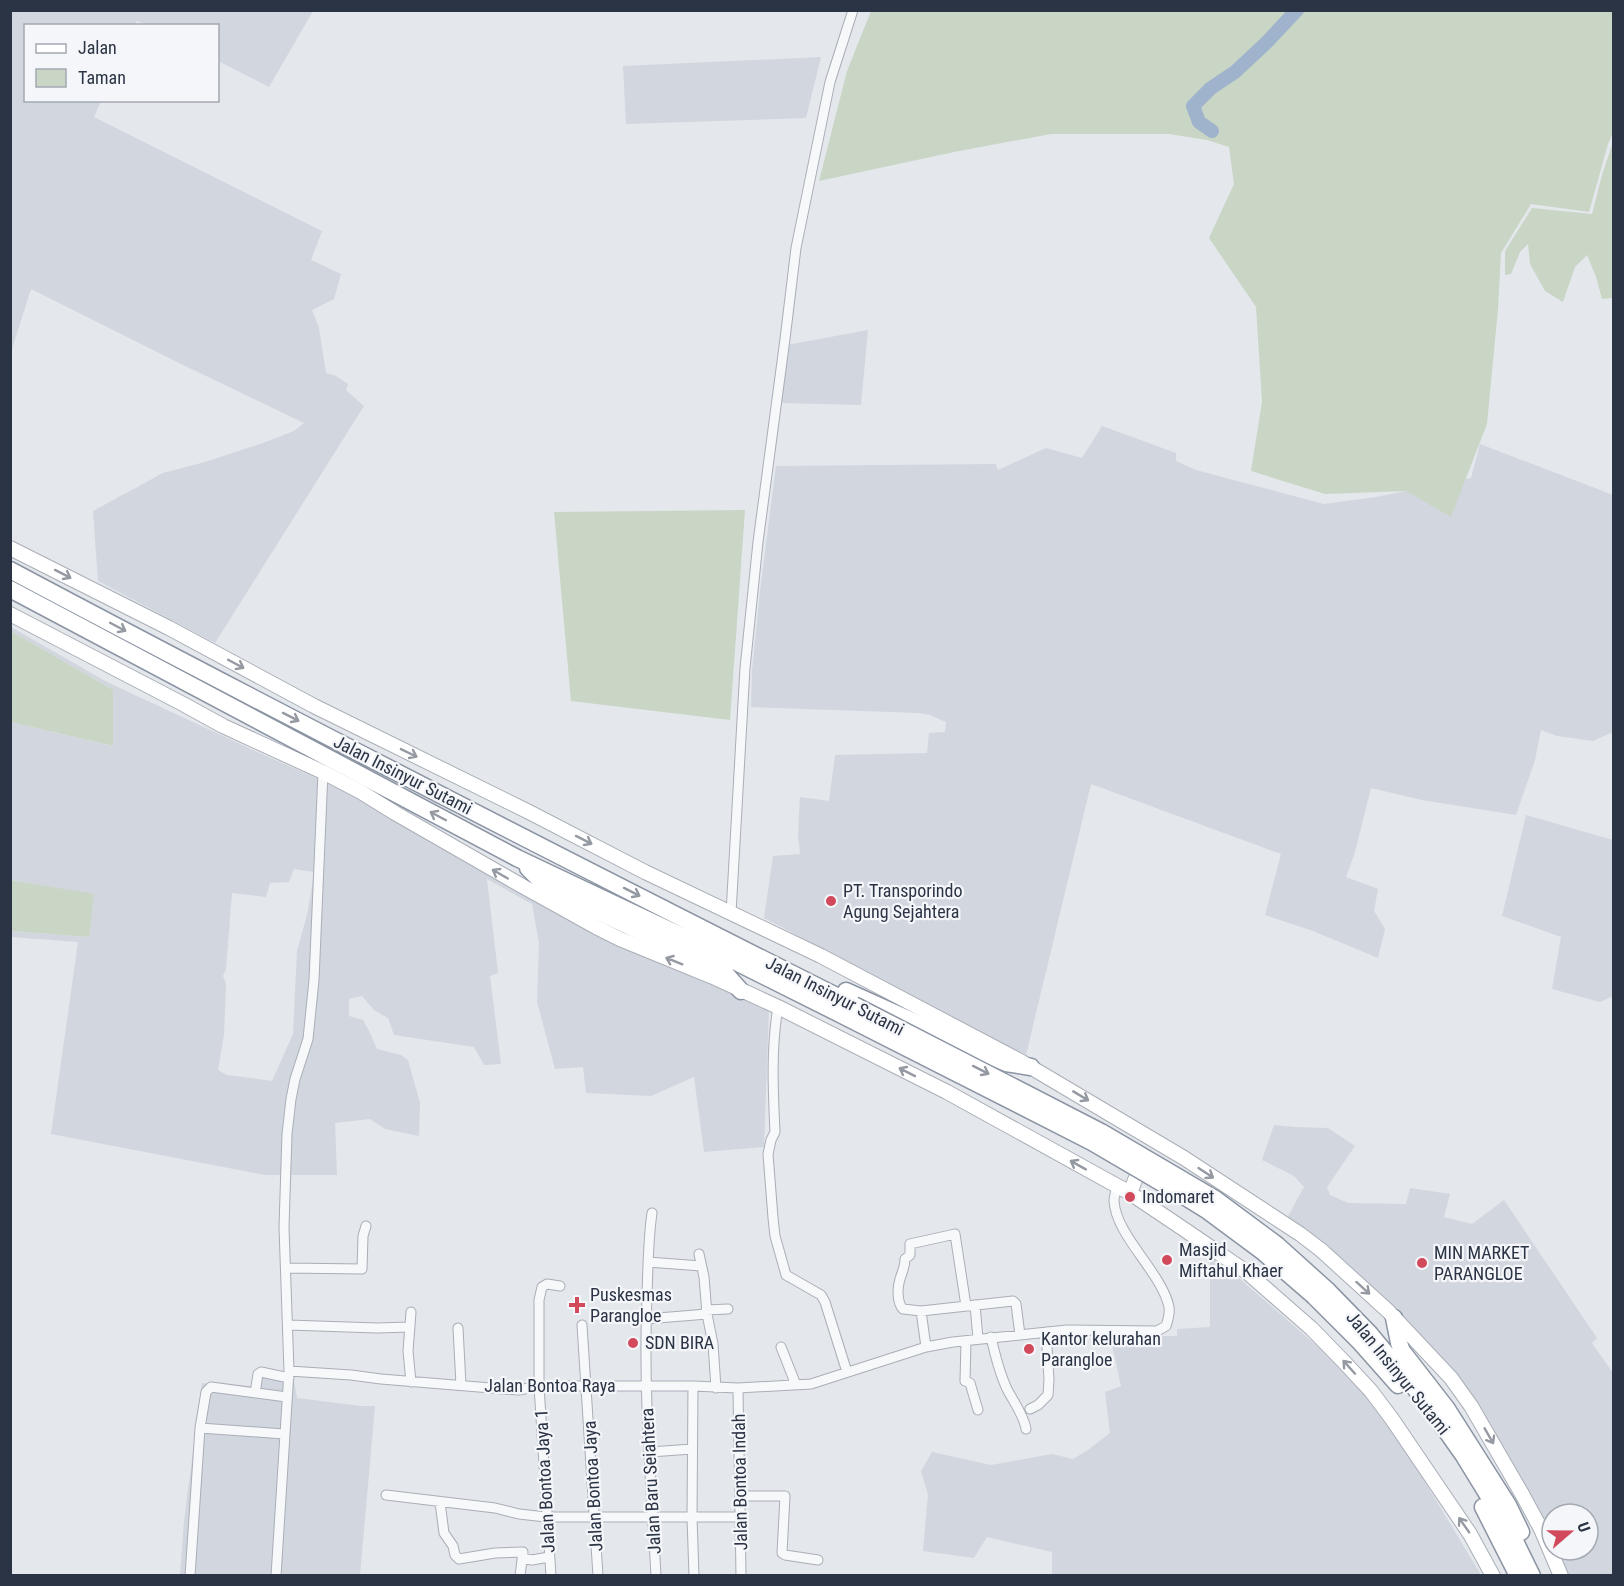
<svg xmlns="http://www.w3.org/2000/svg" width="1624" height="1586" viewBox="0 0 1624 1586" font-family="'Roboto Condensed',sans-serif">
	<style>
		.built { fill: #d2d6de; fill-rule: evenodd }
		.green { fill: #c9d6c5 }
		.lines { fill: none; stroke-linecap: round; stroke-linejoin: round }
		.river { stroke: #9fb4cc; stroke-width: 14 }
		.street-casing { stroke: #a9aeb7; stroke-width: 11 }
		.secondary-casing { stroke: #a9aeb7; stroke-width: 16 }
		.highway-casing { stroke: #8b94a3; stroke-width: 19 }
		.street { stroke: #f7f8fa; stroke-width: 9 }
		.secondary { stroke: #fff; stroke-width: 14 }
		.highway { stroke: #fff; stroke-width: 16 }
		.highway-bridge-casing { stroke: #8b94a3; stroke-width: 19; stroke-linecap: butt }
		.highway-bridge { stroke: #fff; stroke-width: 16 }
		.oneway { stroke: #959aa2 }
		.poi-dot { fill: #d1495b; stroke: #f4f6f9; stroke-width: 2 }
		.labels { text-anchor: middle; stroke-width: 4.5; stroke-linejoin: round; paint-order: stroke }
		.street-label { font-size: 18px; fill: #2b3445; stroke: #f4f6f9 }
		.poi-label { font-size: 18px; fill: #2b3445; stroke: #f4f6f9; text-anchor: start }
	</style>
	<rect width="100%" height="100%" fill="#e4e7ec"/>
	<path class="built" d="M11,10L313,11L269,87L218,61V26L147,25L137,21L135,26H26V100L101,101L94,117L322,231L311,260L341,274L334,299L312,310L319,328L326,373L336,376L348,384L346,390L364,406L215,643L98,581L93,511L163,473L205,462L263,443L294,431L304,423L173,360L31,289L11,352Z
		M821,57L806,118L626,124L623,66Z
		M868,330L861,405L781,403L787,345Z
		M1102,426L1176,453V461L1196,470L1324,504L1376,497L1471,478L1480,444L1613,495V732L1593,741L1557,736L1541,730L1535,760L1516,815L1422,800L1371,788L1355,852L1346,877L1378,889L1374,911L1385,929L1378,958L1313,931L1265,915L1281,854L1091,784L1026,1055L877,979L828,955L791,932L764,918L773,856L800,854L798,835L800,797L829,801L835,755L927,753L929,733L945,732L946,722L930,715L919,713L751,707L752,671L760,591L776,466L996,464L998,470L1046,448L1082,458Z
		M11,627L107,682L253,750L361,798L486,872L590,931L696,979L769,1008L764,1147L704,1152L694,1077L651,1096L586,1093L583,1067L555,1069L537,1002L539,943L532,904L487,879L498,973L490,976L501,1064L484,1065L474,1047L394,1035L388,1018L374,1010L362,996L349,999V1016L363,1020L370,1033L377,1049L401,1055L408,1060L420,1103L419,1136L385,1129L370,1119L335,1123L337,1175H265L51,1134L78,942L11,937V931L88,937L94,895L11,880V722L112,746L113,690L11,631ZM294,869L314,872L308,911L297,951L293,1034L272,1081L227,1075L218,1070L224,1035L226,984L223,976L226,969L232,893L266,897L270,883L289,882Z
		M1526,815L1613,840V996L1600,1002L1552,989L1561,937L1502,916Z
		M1274,1125L1294,1127L1328,1128L1355,1146L1327,1187L1330,1195L1348,1203L1406,1204L1410,1188L1450,1194L1444,1217L1472,1224L1504,1200L1597,1338L1592,1343L1613,1373V1575H1566L1554,1550H1588V1514H1552V1545L1453,1375L1287,1218L1304,1187L1294,1176L1262,1160Z
		M1210,1253L1330,1357L1390,1424L1481,1575H1052V1552L987,1537L974,1558L923,1551L928,1495L921,1471L932,1452L991,1465L1052,1454L1073,1459L1088,1450L1110,1433L1105,1392L1121,1386L1110,1336H1177V1329L1210,1327Z
		M253,1376L294,1381L297,1398L361,1406H375L360,1575L180,1576L184,1521L202,1383L252,1387Z"/>
	<path class="green" d="M871,11H1613V133L1608,144L1589,212L1531,204L1501,253L1498,309L1487,424L1451,517L1406,491L1325,494L1251,471L1262,402L1256,307L1209,238L1234,184L1229,147L1207,140L1169,134H1051L954,152L819,181L847,71Z
		M1613,142V298L1602,299L1596,277L1587,255L1575,267L1563,302L1545,291L1530,264L1528,244L1520,252L1511,274L1505,275V251L1532,208L1592,214L1602,175Z
		M745,510L730,720L571,701L554,512Z
		M11,631L113,690V746L11,722Z
		M10,880L94,894L89,937L11,931Z"/>
	<g class="lines">
		<path class="river" d="M1212,131L1199,122L1193,106L1211,88L1235,72L1267,42L1297,10"/>
		<defs>
			<path id="street" d="M731,913L745,668L758,542L785,339L796,248L830,82L853,10
				M778,1007C771,1048 773,1090 775,1132L771,1140L768,1154L773,1218L775,1236L786,1275L821,1295L825,1302L847,1372
				M652,1213C648,1240 648,1269 647,1296C643,1389 651,1482 656,1576
				M699,1254L704,1277L707,1314L713,1344L716,1388
				M648,1262L701,1266
				M286,1268L362,1269L363,1236L366,1226
				M975,1305L978,1339
				M966,1306L955,1234L910,1244V1255L905,1259C905,1267 902,1272 900,1279C897,1288 897,1303 903,1309L921,1311L1013,1301L1016,1304L1020,1335
				M706,1310L728,1309
				M921,1311L926,1347
				M646,1319L707,1314
				M288,1325L377,1328L410,1327
				M582,1325L598,1576
				M458,1328L461,1385
				M991,1337C995,1355 999,1372 1007,1389C1013,1401 1024,1415 1026,1429
				M966,1341L965,1381L970,1383L978,1410
				M781,1347L796,1385
				M289,1371L351,1375L381,1379L503,1389L519,1390L539,1386H693L738,1388L811,1384L926,1347L953,1342L1067,1330L1157,1331L1166,1326C1168,1320 1170,1313 1169,1307C1162,1273 1116,1236 1114,1201C1114,1196 1116,1191 1117,1187
				M411,1382L408,1351L411,1312
				M693,1386L692,1517L694,1576
				M738,1388L741,1576
				M255,1393L258,1374L261,1372L289,1378
				M1030,1409L1038,1405L1048,1395L1049,1379L1046,1332
				M200,1428L206,1392L211,1387L287,1397
				M650,1452L692,1449
				M386,1495L495,1508L519,1514L546,1517H740
				M740,1496H785L782,1553L785,1555L818,1560
				M440,1502L444,1533L453,1546L455,1555L459,1559L495,1553L523,1552L520,1576
				M522,1558L532,1560L549,1557
				M190,1576L200,1428L284,1434
				M276,1576L289,1371L284,1227L287,1134L291,1099L295,1079L308,1039L314,980L323,772
				M551,1576L539,1386V1300L542,1287L547,1284L560,1286"/>
			<path id="secondary" d="M10,548L169,628L314,706L529,812L645,872L821,956L1022,1062L1184,1158L1300,1234L1321,1250L1388,1311L1451,1378L1471,1406L1522,1494L1541,1529L1561,1576
				M10,614L183,704L223,726L323,772L361,792L395,813L524,887L596,927L620,939L713,977L778,1007L947,1092L1130,1193L1188,1232L1248,1273L1312,1329L1345,1363L1371,1391L1392,1419L1470,1534L1493,1576
				M1130,1193L1135,1180L1145,1162"/>
			<path id="highway" d="M10,570C290,719 572,863 854,1005
				M10,589L517,858L724,956L848,1018
				M528,868L546,886L582,904L694,957L725,973L741,991
				M846,991L992,1057L1006,1063L1031,1067
				M1327,1290L1370,1334L1423,1398L1464,1456L1510,1531L1532,1576
				M1314,1296L1359,1341L1398,1385
				M1394,1318L1399,1343L1402,1351L1447,1409L1508,1505L1521,1532
				M1483,1507L1518,1576"/>
		</defs>
		<use href="#street" class="street-casing"/>
		<use href="#secondary" class="secondary-casing"/>
		<use href="#highway" class="highway-casing"/>
		<use href="#street" class="street"/>
		<use href="#secondary" class="secondary"/>
		<use href="#highway" class="highway"/>
		<defs>
			<path id="highway-bridge" d="M854,1005L1101,1132L1215,1199L1277,1245L1327,1290
				M848,1018L1092,1142L1174,1190L1208,1211L1262,1251L1314,1296"/>
		</defs>
		<use href="#highway-bridge" class="highway-bridge-casing"/>
		<use href="#highway-bridge" class="highway-bridge"/>
	</g>
	<defs><path id="oneway-shaft" d="M-6 0H5M1.5-3L5.5 0L1.5 3" fill="none" stroke-width="1.6" stroke-linecap="round" stroke-linejoin="round" transform="scale(1.5)"/></defs>
	<g class="oneway">
		<use href="#oneway-shaft" transform="translate(63 574) rotate(27)"/>
		<use href="#oneway-shaft" transform="translate(118 627) rotate(28)"/>
		<use href="#oneway-shaft" transform="translate(236 664) rotate(28)"/>
		<use href="#oneway-shaft" transform="translate(291 717) rotate(27)"/>
		<use href="#oneway-shaft" transform="translate(409 753) rotate(26)"/>
		<use href="#oneway-shaft" transform="translate(438 816) rotate(-152)"/>
		<use href="#oneway-shaft" transform="translate(584 840) rotate(27)"/>
		<use href="#oneway-shaft" transform="translate(500 874) rotate(-150)"/>
		<use href="#oneway-shaft" transform="translate(632 892) rotate(27)"/>
		<use href="#oneway-shaft" transform="translate(674 961) rotate(-158)"/>
		<use href="#oneway-shaft" transform="translate(981 1070) rotate(27)"/>
		<use href="#oneway-shaft" transform="translate(907 1072) rotate(-153)"/>
		<use href="#oneway-shaft" transform="translate(1081 1096) rotate(31)"/>
		<use href="#oneway-shaft" transform="translate(1078 1165) rotate(-151)"/>
		<use href="#oneway-shaft" transform="translate(1206 1173) rotate(33)"/>
		<use href="#oneway-shaft" transform="translate(1363 1288) rotate(42)"/>
		<use href="#oneway-shaft" transform="translate(1349 1367) rotate(-132)"/>
		<use href="#oneway-shaft" transform="translate(1489 1436) rotate(60)"/>
		<use href="#oneway-shaft" transform="translate(1464 1525) rotate(-125)"/>
	</g>
	<g class="poi-dot">
		<circle cx="831" cy="901" r="6"/>
		<circle cx="1130" cy="1197" r="6"/>
		<circle cx="1167" cy="1260" r="6"/>
		<circle cx="1422" cy="1263" r="6"/>
		<path d="M574 1296h6v6h6v6h-6v6h-6v-6h-6v-6h6z"/>
		<circle cx="633" cy="1343" r="6"/>
		<circle cx="1029" cy="1349" r="6"/>
	</g>
	<g class="labels">
		<g class="street-label">
			<text transform="translate(403 775) rotate(27)" y="6">Jalan Insinyur Sutami</text>
			<text transform="translate(835 996) rotate(27)" y="6">Jalan Insinyur Sutami</text>
			<text transform="translate(1398 1373) rotate(51)" y="6">Jalan Insinyur Sutami</text>
			<text x="550" y="1392">Jalan Bontoa Raya</text>
			<text transform="translate(545 1481) rotate(-93)" y="6">Jalan Bontoa Jaya 1</text>
			<text transform="translate(651 1481) rotate(-93)" y="6">Jalan Baru Seiahtera</text>
			<text transform="translate(740 1482) rotate(-91)" y="6">Jalan Bontoa Indah</text>
			<text transform="translate(593 1486) rotate(-93)" y="6">Jalan Bontoa Jaya</text>
		</g>
		<g class="poi-label">
			<text x="843" y="897">PT. Transporindo<tspan x="843" dy="21">Agung Sejahtera</tspan></text>
			<text x="1142" y="1203">Indomaret</text>
			<text x="1179" y="1256">Masjid<tspan x="1179" dy="21">Miftahul Khaer</tspan></text>
			<text x="1434" y="1259">MIN MARKET<tspan x="1434" dy="21">PARANGLOE</tspan></text>
			<text x="590" y="1301">Puskesmas<tspan x="590" dy="21">Parangloe</tspan></text>
			<text x="1041" y="1345">Kantor kelurahan<tspan x="1041" dy="21">Parangloe</tspan></text>
			<text x="645" y="1349">SDN BIRA</text>
		</g>
	</g>
	<rect width="1624" height="1586" fill="none" stroke="#2b3445" stroke-width="24"/>
	<rect x="24" y="24" width="195" height="78" fill="#f4f6f9" stroke="#a4a8b1" stroke-width="1.5"/>
	<rect x="36" y="44" width="30" height="9" fill="#ffffff" stroke="#a4a8b1" stroke-width="1.5"/>
	<text x="78" y="54" font-size="18" fill="#2b3445">Jalan</text>
	<rect x="36" y="69" width="30" height="18" fill="#c9d6c5" stroke="#a4a8b1" stroke-width="1.5"/>
	<text x="78" y="84" font-size="18" fill="#2b3445">Taman</text>
	<g transform="translate(1570 1532) rotate(70)"><circle r="28" fill="#f4f6f9" stroke="#a4a8b1" stroke-width="1.5"/>
	<path d="M0-4.5L10 22L0 15L-10 22Z" fill="#d1495b"/>
	<text y="-9" font-size="16" font-weight="bold" text-anchor="middle" fill="#2b3445">U</text>
	</g>
</svg>
